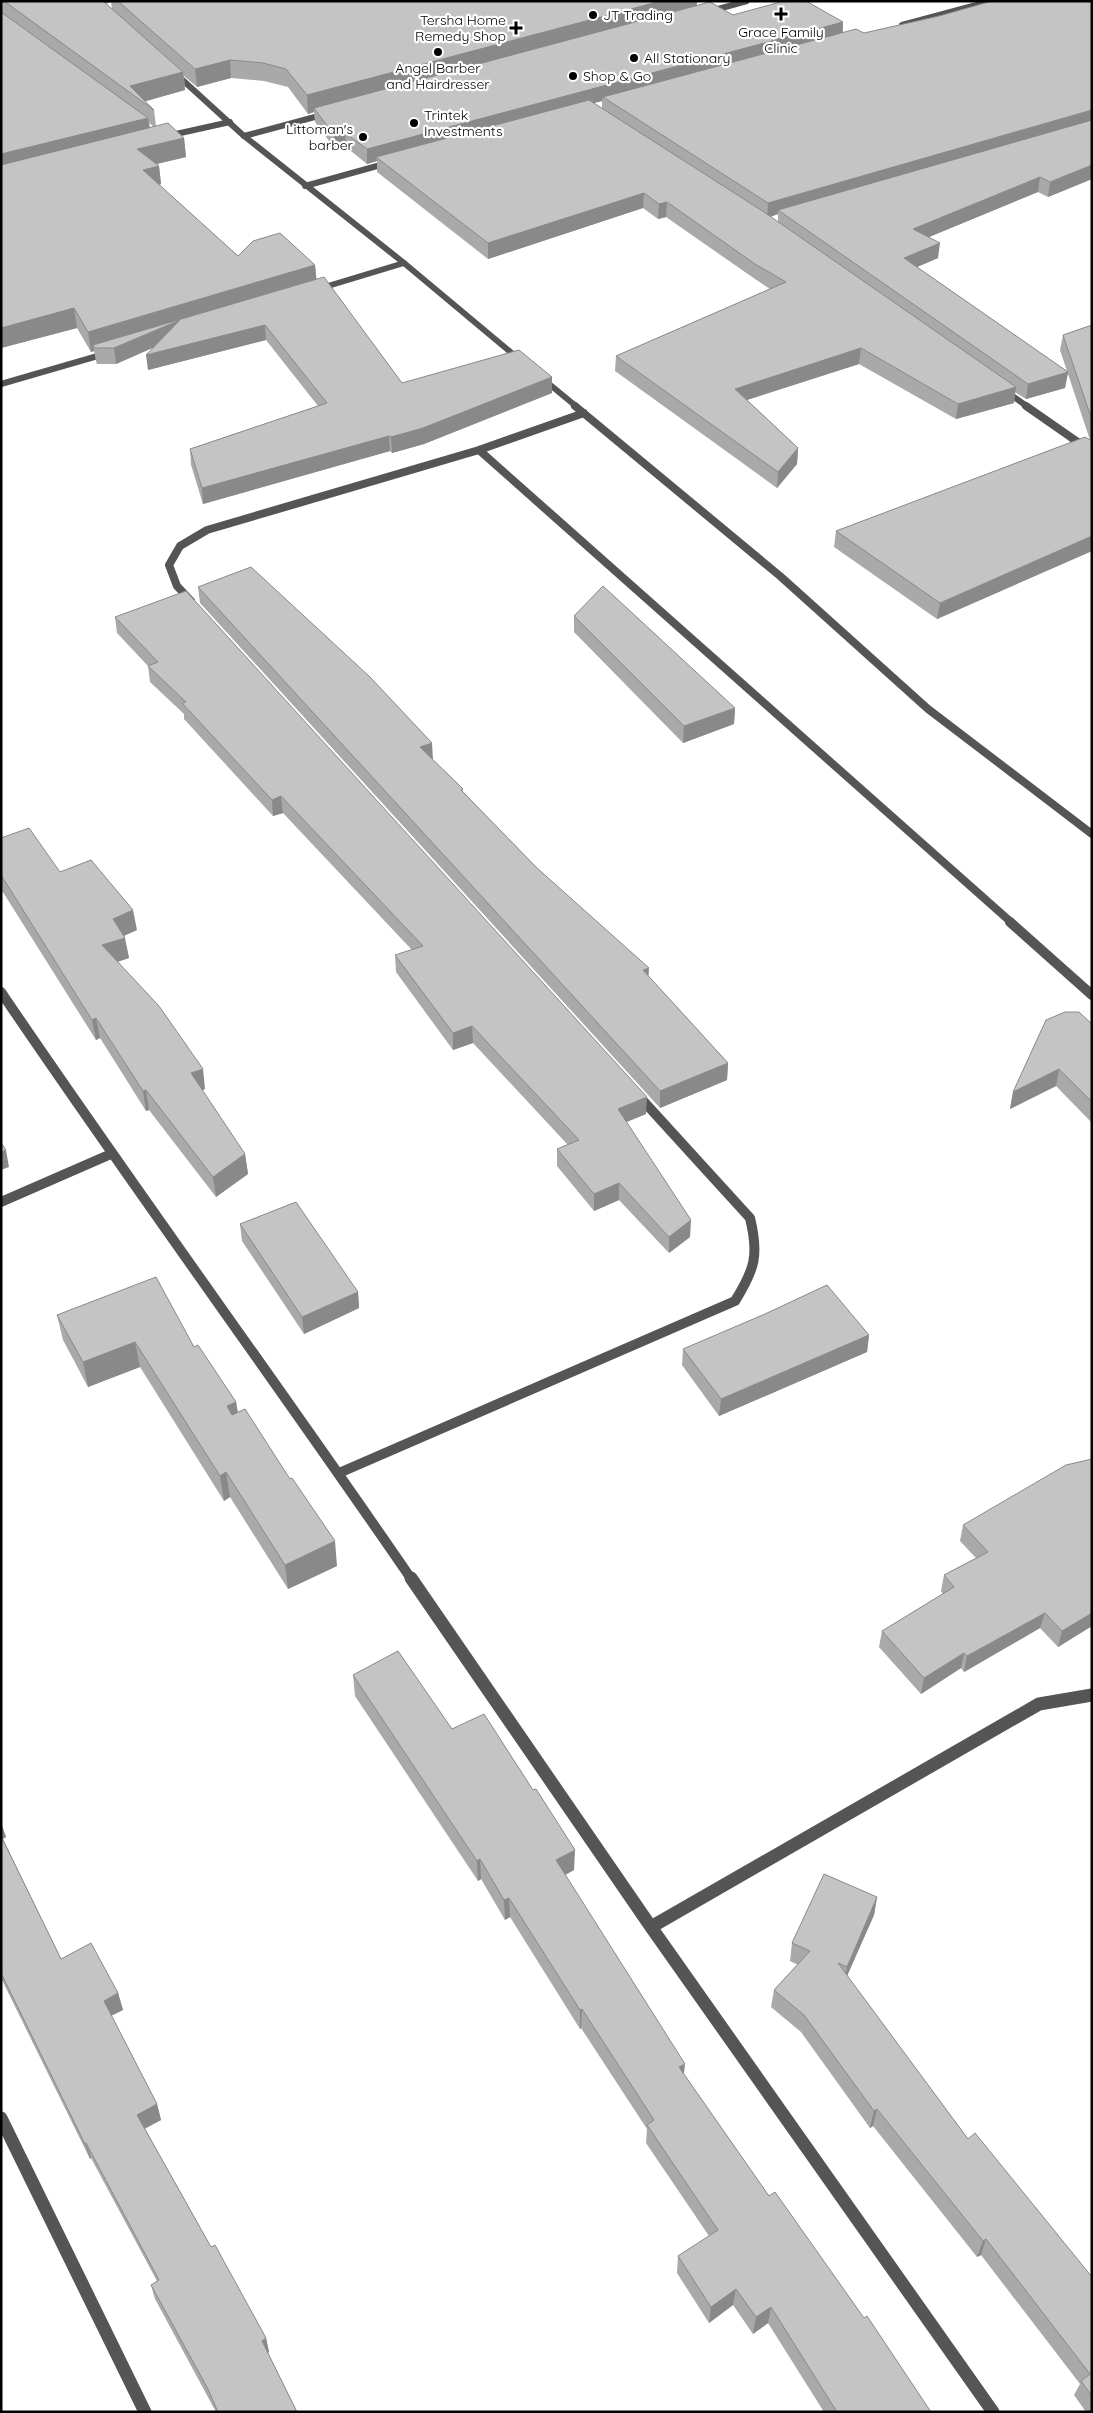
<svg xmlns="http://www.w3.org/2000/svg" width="1093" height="2413" viewBox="0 0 1093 2413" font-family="Quicksand,sans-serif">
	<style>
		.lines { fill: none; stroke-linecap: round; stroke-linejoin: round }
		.minor-far3 { stroke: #555; stroke-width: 6 }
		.minor-far2 { stroke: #555; stroke-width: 8 }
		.minor-far1 { stroke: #555; stroke-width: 10 }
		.minor { stroke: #555; stroke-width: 13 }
		.tertiary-far1 { stroke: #555; stroke-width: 6 }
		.tertiary { stroke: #555; stroke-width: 8 }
		.wall { fill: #a9a9a9; fill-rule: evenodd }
		.shaded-wall { fill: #898989 }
		.building { fill: #c4c4c4; stroke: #898989 }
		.poi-dot { fill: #000; stroke: #fff; stroke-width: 2 }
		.labels { text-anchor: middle; stroke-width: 4.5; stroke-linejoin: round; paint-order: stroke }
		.far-poi-label { font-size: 14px; fill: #000; stroke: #fff; text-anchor: start }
	</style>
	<rect width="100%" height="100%" fill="#fff"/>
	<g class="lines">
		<path class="minor-far3" d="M707,12L747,1
			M902,25L991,1
			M167,136L230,122
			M244,136L326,114
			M305,186L388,163
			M318,289L404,263
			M1,384L108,353
			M1004,390L1028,407"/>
		<path class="minor-far2" d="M1026,406L1092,452
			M479,450L1012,923
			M191,601L177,586L169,565L180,546L207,530L479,450L584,413"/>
		<path class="minor-far1" d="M1010,922L1092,995
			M1,992C135,1190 277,1383 412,1580
			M1,1202L111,1154
			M339,1473L735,1301C755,1269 759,1255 750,1218L637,1094"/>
		<path class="minor" d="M411,1578L651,1927L993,2412
			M651,1927L1039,1704L1092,1695
			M1,2118L145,2412"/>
		<path class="tertiary-far1" d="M176,74L244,136L404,263L520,360
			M543,379L577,407"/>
		<path class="tertiary" d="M575,406L780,576L928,709L1092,834"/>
	</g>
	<path class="wall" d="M1,1H697V6L733,15L843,22V32L864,33L1092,1V179L1048,197L1038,192L929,237L938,258L917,267L1068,372L1065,388L1026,399L1015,392L1014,403L956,419L859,364L747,400L798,448L797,464L777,488L615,371L616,356L770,289L755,279L666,217L658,219L643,208L488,259L377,172V161L367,164L346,147L335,149L315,122L314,112L308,114L288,87L264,81L231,78L197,87L184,76L185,90L145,101L154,110L156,126L184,138L186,157L157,164L159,166L161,184L159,185L238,256L315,265L316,279L402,383L552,377V393L424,444L392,453L390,451L203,504L191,465L190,449L318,406L266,340L148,370L152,348L116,364H97L96,361L94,351L91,352L77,328L1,348ZM111,2L112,10L106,4ZM602,101V108L594,103ZM149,123L154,127L150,128ZM778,214V222L770,217Z
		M1092,325V551L937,619L834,547L836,531L1090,440L1060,350L1063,335Z
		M198,587L432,743V759L463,789V792L537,868L649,977L728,1063L727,1080L660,1108L200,603Z
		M574,616L735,708L734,724L683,743L574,632Z
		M115,617L646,1114L626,1122L690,1237L669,1253L619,1200L594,1211L557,1166V1149L568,1145L473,1043L453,1050L396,972L395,955L412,950L283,813L273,816L184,719V714L150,682L148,666L117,633Z
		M1,838L60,872L137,930L124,936L129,958L117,962L205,1089L202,1090L245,1154L248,1174L216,1197L149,1110L146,1111L100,1038L96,1040L1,889Z
		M1092,1024V1123L1056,1086L1010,1109L1013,1092Z
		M240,1224L358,1292L359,1308L304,1334L242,1241Z
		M57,1315L194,1347L236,1402L238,1413L337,1566L288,1589L230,1497L224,1501L140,1367L88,1387L63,1340Z
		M869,1335L867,1352L719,1416L682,1365L683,1349Z
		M963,1525L1092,1626L1058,1647L1040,1628L964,1672L961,1668L921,1694L879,1647L882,1631L943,1594L941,1591L944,1575L976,1558L960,1541Z
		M353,1675L452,1729L574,1870L565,1875L684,2075L769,2196L931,2412H824L768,2323L753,2334L733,2305L709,2323L677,2273L678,2256L709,2236L646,2143L647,2129L581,2028L580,2029L510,1917L505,1920L481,1879L478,1881L355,1696Z
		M1,1823L6,1837L3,1839L61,1959L118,1993L123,2010L111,2016L157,2104L161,2120L145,2129L211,2247L266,2338L269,2352L268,2353L297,2412H216L155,2299L151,2285L157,2281L91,2158L90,2159L1,1978Z
		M877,1897L874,1915L847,1976L968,2139L1092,2277V2412H1086L1074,2395L1080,2384L981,2255L977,2257L873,2126L870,2128L801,2032L771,2007L774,1990L798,1965L790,1961L792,1943Z"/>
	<path class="shaded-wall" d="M103,1H111V2L103,4Z
		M661,1H697L696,9L314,108V112L308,114L307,95Z
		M843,22L842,36L603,97L602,101L381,160L376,157L377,161L367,164V149Z
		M230,60L231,78L197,87L195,69Z
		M183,72L185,90L143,102L130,86Z
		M1092,110L1091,124L778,210V214L767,218L768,203Z
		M148,118L151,137L1,174V154Z
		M345,133L346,147L335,149L334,135Z
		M184,138L186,157L139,168L137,149Z
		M1092,165V179L1048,197L1050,182Z
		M159,166L161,184L145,189L143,170Z
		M1040,177L1038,192L912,244L913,229Z
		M644,193L643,208L488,259V243Z
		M667,202L666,217L658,219L659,204Z
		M940,243L938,258L903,273L904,258Z
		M315,265L317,284L182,335L116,364L114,348L93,345L94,351L91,352L88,332Z
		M74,308L77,328L1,348V328Z
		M265,325L266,340L148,370L146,355Z
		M861,348L859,364L734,404L735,389Z
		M1068,372L1065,388L1026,399L1028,384Z
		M552,377V393L424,444L392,453L391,437Z
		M1016,387L1014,403L956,419L958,404Z
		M389,436L390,451L203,504L202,488Z
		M798,448L797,464L777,488L778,472Z
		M1092,536V551L937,619L940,603Z
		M735,708L734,724L683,743L684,726Z
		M432,743L433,760L420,747Z
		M281,796L283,813L273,816L272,800Z
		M133,910L137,930L116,939L113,919Z
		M125,938L129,958L105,966L102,945Z
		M649,968L648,984L643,970Z
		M96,1018L100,1038L96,1040L92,1020Z
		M472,1026L473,1043L453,1050V1033Z
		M728,1063L727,1080L660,1108V1091Z
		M203,1069L205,1089L194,1094L191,1073Z
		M1059,1069L1056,1086L1010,1109L1013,1092Z
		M146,1090L149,1110L146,1111L143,1091Z
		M647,1097L646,1114L617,1126L618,1109Z
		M6,1150L9,1167L1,1170V1152Z
		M245,1154L248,1174L216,1197L213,1177Z
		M619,1183V1200L594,1211V1194Z
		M691,1220L690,1237L669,1253V1237Z
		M358,1292L359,1308L304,1334L302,1317Z
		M869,1335L867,1352L719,1416L721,1399Z
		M135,1342L140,1367L88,1387L83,1362Z
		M236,1402L240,1427L231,1431L227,1406Z
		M226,1472L230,1497L224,1501L220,1476Z
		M335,1541L337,1566L288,1589L285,1565Z
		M1045,1613L1040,1628L964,1672L967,1656Z
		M1092,1613V1626L1058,1647L1062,1631Z
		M964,1653L961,1668L921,1694L924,1678Z
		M1,1823L6,1837L1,1840Z
		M575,1850L574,1870L556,1880V1860Z
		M480,1859L481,1879L478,1881L477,1861Z
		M877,1897L874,1915L843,1985L847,1967Z
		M509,1898L510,1917L505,1920L504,1900Z
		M118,1993L123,2010L108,2017L104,2001Z
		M582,2009L581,2028L580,2029V2010Z
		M685,2064L683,2082L679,2067Z
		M157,2104L161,2120L141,2130L137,2115Z
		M877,2109L873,2126L870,2128L874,2111Z
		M86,2143L91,2158L90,2159L85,2144Z
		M986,2239L981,2255L977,2257L983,2241Z
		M736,2289L733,2305L709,2323L711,2307Z
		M771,2307L768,2323L753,2334L756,2317Z
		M266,2338L269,2352L265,2355L262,2341Z"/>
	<path class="building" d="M4,1H103L183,72L130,86L154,110Z
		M118,1H661L307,95L286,69L263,63L230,60L195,69Z
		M784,1H806L843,22L367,149L345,133L334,135L314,108L710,2L733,15Z
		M992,1H1092V110L768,203L603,97L856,29L864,33L939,16Z
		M1,12L148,118L1,154Z
		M589,100L764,212L1016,387L958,404L861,348L735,389L798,448L778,472L616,356L786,282L755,264L667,202L659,204L644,193L488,243L376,157Z
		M1092,120V165L1050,182L1040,177L913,229L940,243L904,258L1068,372L1028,384L778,210Z
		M168,123L184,138L137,149L159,166L143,170L238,256L253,241L280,233L315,265L88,332L74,308L1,328V165Z
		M324,277L402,383L519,350L552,377L423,428L391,437L389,436L202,488L190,449L327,403L265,325L146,355L180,320L114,348H95L93,345Z
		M1092,325V420L1063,335Z
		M1085,437L1092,441V536L940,603L836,531Z
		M251,567L370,677L432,743L420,747L463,789L461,790L537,868L649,968L643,970L728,1063L660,1091L198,587Z
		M603,586L735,708L684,726L574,616Z
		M186,591L647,1097L618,1109L691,1220L669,1237L619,1183L594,1194L557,1149L579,1140L472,1026L453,1033L395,955L423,946L281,796L272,800L182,703L186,702L148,666L158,662L115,617Z
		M29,828L60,872L91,860L133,910L113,919L125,938L102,945L159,1006L203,1069L191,1073L245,1154L213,1177L146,1090L143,1091L96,1018L92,1020L1,875V838Z
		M1065,1012H1079L1092,1024V1102L1059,1069L1013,1092L1046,1020Z
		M1,1143L6,1150L1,1152Z
		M296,1202L358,1292L302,1317L240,1224Z
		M156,1277L194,1347L198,1345L236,1402L227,1406L232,1415L245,1409L290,1479L292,1478L335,1541L285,1565L226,1472L220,1476L135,1342L83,1362L57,1315Z
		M827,1285L869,1335L721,1399L683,1349L765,1314Z
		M1092,1459V1613L1062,1631L1045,1613L967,1656L964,1653L924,1678L882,1631L954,1587L944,1575L988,1552L963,1525L1066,1465Z
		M398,1651L452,1729L484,1714L533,1790L536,1789L575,1850L556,1860L685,2064L679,2067L769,2196L775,2192L864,2318L867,2316L931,2412H837L771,2307L756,2317L736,2289L711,2307L678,2256L718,2230L647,2125L654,2120L582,2009L580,2010L509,1898L504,1900L480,1859L477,1861L353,1675Z
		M1,1836L61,1959L91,1943L118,1993L104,2001L157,2104L137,2115L211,2247L215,2245L266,2338L262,2341L297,2412H218L208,2389L151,2285L159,2280L86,2143L85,2144L1,1973Z
		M824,1874L877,1897L847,1967L838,1963L968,2139L975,2133L1092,2277V2396L1081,2381L1090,2374L986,2239L983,2241L877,2109L874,2111L804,2015L774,1990L810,1951L792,1943Z"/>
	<g class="poi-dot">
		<path d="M778.5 6.5h5v5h5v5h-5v5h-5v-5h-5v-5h5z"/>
		<circle cx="593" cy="15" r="5"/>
		<path d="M513.5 20.5h5v5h5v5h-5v5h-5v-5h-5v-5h5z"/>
		<circle cx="438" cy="52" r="5"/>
		<circle cx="634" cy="58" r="5"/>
		<circle cx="573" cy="76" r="5"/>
		<circle cx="414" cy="123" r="5"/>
		<circle cx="363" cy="137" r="5"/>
	</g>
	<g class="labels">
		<g class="far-poi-label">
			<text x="603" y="20">JT Trading</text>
			<text x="506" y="25" text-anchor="end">Tersha Home<tspan x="506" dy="16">Remedy Shop</tspan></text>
			<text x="781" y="37" text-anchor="middle">Grace Family<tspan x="781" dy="16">Clinic</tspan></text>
			<text x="644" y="63">All Stationary</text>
			<text x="438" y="73" text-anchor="middle">Angel Barber<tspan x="438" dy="16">and Hairdresser</tspan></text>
			<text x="583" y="81">Shop &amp; Go</text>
			<text x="424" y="120">Trintek<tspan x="424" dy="16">Investments</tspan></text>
			<text x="353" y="134" text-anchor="end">Littoman's<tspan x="353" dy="16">barber</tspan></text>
		</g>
	</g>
	<rect width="1093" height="2413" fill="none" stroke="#000000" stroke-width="5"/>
</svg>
